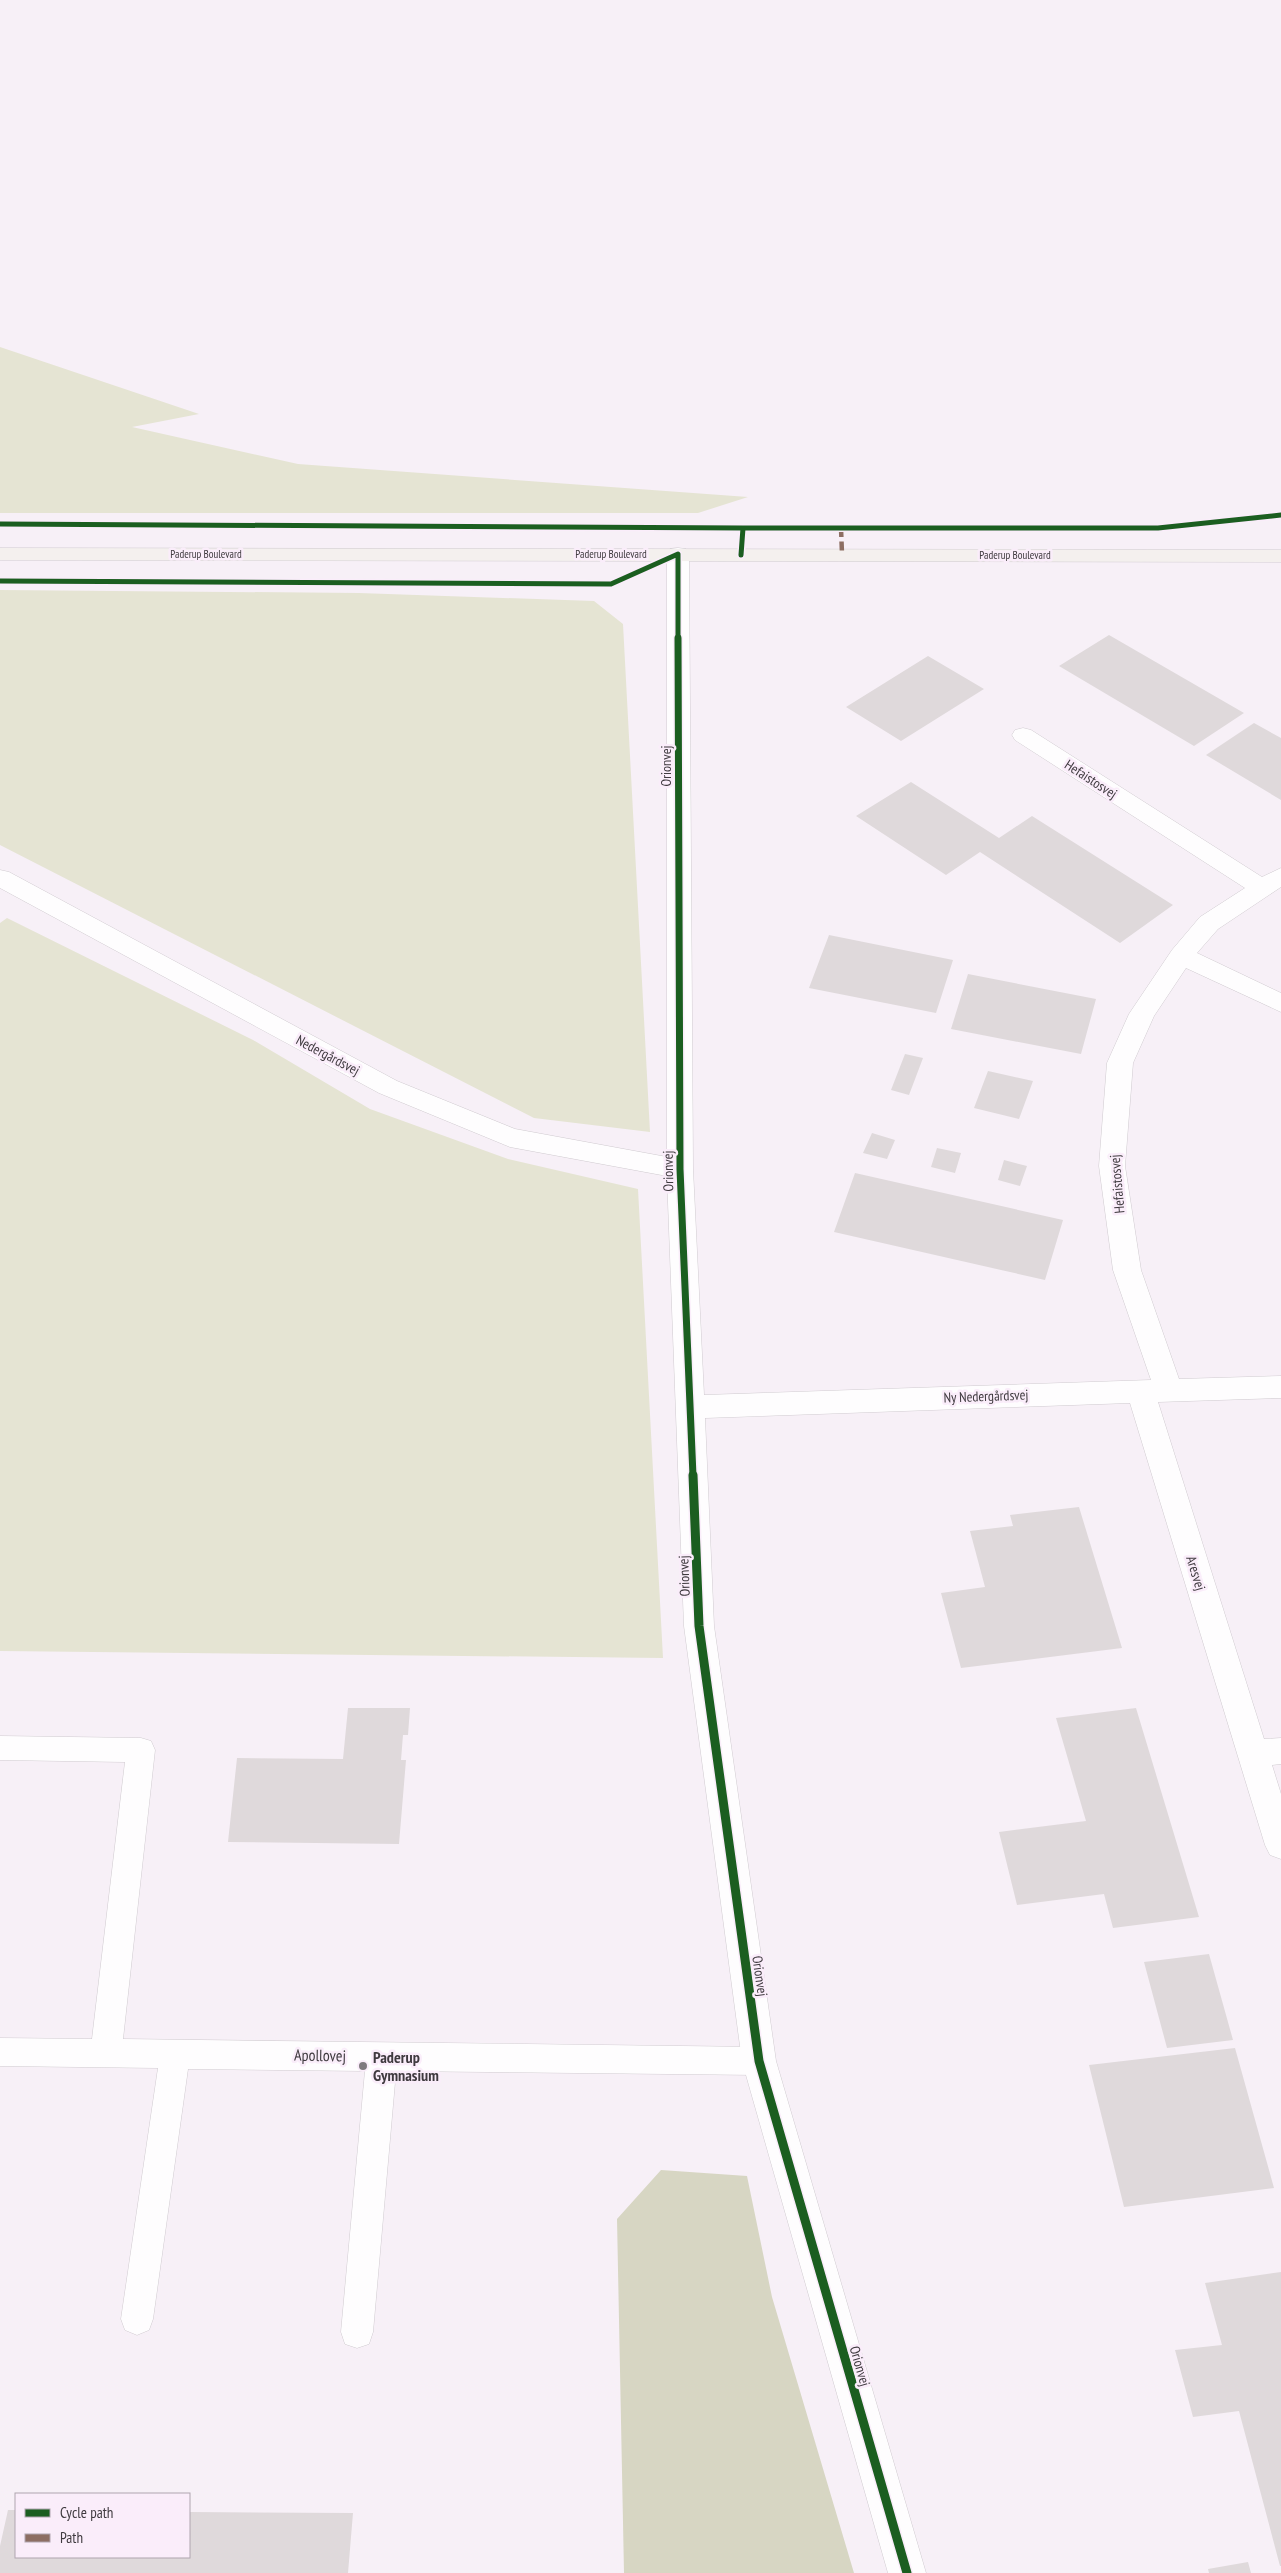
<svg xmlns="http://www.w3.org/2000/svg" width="1281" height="2573" viewBox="0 0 1281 2573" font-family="'PT Sans Narrow',sans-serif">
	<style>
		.green { fill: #e5e4d3 }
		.forest { fill: #d7d6c3 }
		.building { fill: #dfd9db }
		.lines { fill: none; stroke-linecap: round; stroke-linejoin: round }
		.lane-casing { stroke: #d0cbd0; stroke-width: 1 }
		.street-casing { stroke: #d0cbd0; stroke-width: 1 }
		.secondary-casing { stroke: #d0cbd0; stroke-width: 1 }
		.lane { fill: #fefdfe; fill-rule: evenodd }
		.street { fill: #fefdfe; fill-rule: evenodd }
		.secondary { fill: #f4f0ee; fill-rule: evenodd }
		.quiet { stroke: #8d6e63; stroke-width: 4.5; stroke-dasharray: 9 4.5; stroke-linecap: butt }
		.cycleway-far2-casing { stroke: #faedfa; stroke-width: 8 }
		.cycleway-far1-casing { stroke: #faedfa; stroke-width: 10 }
		.cycleway-casing { stroke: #faedfa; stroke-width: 12 }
		.cycleway-far2 { stroke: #1b5e20; stroke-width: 5 }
		.cycleway-far1 { stroke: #1b5e20; stroke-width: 7 }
		.cycleway { stroke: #1b5e20; stroke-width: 9 }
		.poi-dot { fill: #7f7a7f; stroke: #faedfa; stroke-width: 2 }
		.labels { text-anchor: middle; stroke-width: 5; stroke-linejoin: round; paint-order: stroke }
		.far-street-label { font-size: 11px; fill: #3f3a3f; stroke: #faedfa }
		.street-label { font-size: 14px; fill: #3f3a3f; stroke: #faedfa }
		.near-street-label { font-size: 16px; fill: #3f3a3f; stroke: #faedfa }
		.near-poi-label { font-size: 16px; font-weight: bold; fill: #3f3a3f; stroke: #faedfa; text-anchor: start }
	</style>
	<rect width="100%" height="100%" fill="#f7f0f7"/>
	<path class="green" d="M0,347L199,414L132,427L298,464L748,497L698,513H0Z
		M0,590L359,593L594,601L623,624L650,1132L534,1118L0,845Z
		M7,918L253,1040L370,1109L508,1159L638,1189L663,1658L0,1651V923Z"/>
	<path class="forest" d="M661,2170L747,2176L772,2297L854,2573H624L617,2219Z"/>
	<path class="building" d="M1109,635L1244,713L1194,746L1059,666Z
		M928,656L984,689L901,741L846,707Z
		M1254,723L1281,738V800L1206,755Z
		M911,782L999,838L1032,816L1173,905L1120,943L980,852L946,875L856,816Z
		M829,935L953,960L936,1013L809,988Z
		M968,974L1096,999L1081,1054L951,1029Z
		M905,1054L923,1058L909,1095L891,1090Z
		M988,1071L1033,1081L1019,1119L974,1108Z
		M872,1133L895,1140L887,1159L863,1153Z
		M937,1148L961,1153L955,1173L931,1167Z
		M1004,1160L1027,1166L1020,1186L998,1180Z
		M855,1173L1063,1220L1045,1280L834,1232Z
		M1079,1507L1122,1648L961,1668L941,1593L985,1587L970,1531L1013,1526L1010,1515Z
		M348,1708H410L408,1735H403L401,1760H406L399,1844L228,1842L237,1758L343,1759Z
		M1136,1708L1199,1917L1113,1928L1104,1894L1017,1905L999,1832L1086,1821L1056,1718Z
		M1209,1954L1233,2040L1167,2048L1144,1962Z
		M1235,2048L1274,2188L1124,2207L1089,2065Z
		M1281,2272V2566H1280L1239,2411L1193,2417L1175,2350L1222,2345L1205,2283Z
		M8,2510H16V2557H189V2512L353,2513L348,2573H0V2546Z
		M1248,2562L1251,2573H1209L1208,2569Z"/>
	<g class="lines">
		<defs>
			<path id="lane" d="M0,1736L141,1738L151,1741L155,1750L123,2039L759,2047L770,2051L774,2061L770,2071L759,2075L396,2071L373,2332L369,2344L357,2348L345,2344L341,2332L365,2071L188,2069L153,2319L149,2330L137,2335L125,2330L121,2319L158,2068L0,2066V2038L92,2039L125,1762L0,1760Z"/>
			<path id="street" d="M678,548L686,549L689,554L693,1169L704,1395L1151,1380L1113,1270L1099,1166L1107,1063L1129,1014L1172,950L1200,917L1245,888L1015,740L1012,735L1015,730L1023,728L1031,730L1262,877L1281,868V887L1218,929L1197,953L1281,993V1012L1186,968L1154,1016L1133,1063L1125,1166L1141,1270L1179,1379L1281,1376V1398L1158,1402L1264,1739L1281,1738V1764L1272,1765L1281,1794V1859L1270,1855L1265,1845L1130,1403L705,1418L714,1626L776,2061L926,2573H888L742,2061L684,1626L667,1176L510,1147L379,1093L0,888V870L9,872L397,1081L515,1129L667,1157V554L670,549Z"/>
			<path id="secondary" d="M0,548L1281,550V562L0,560Z"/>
		</defs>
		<use href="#lane" class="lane-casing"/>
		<use href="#street" class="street-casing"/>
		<use href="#secondary" class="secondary-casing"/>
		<use href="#lane" class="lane"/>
		<use href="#street" class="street"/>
		<use href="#secondary" class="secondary"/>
		<path class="quiet" d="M841,528L842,554"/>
		<defs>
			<path id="cycleway-far2" d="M0,524L743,528
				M741,555L743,528H1158L1281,515
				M0,581L611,584L678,554V639"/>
			<path id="cycleway-far1" d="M678,638L680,1169L693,1476"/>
			<path id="cycleway" d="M693,1475L699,1626L759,2061L907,2573"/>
		</defs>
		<use href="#cycleway-far2" class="cycleway-far2-casing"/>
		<use href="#cycleway-far1" class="cycleway-far1-casing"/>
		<use href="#cycleway" class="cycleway-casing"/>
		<use href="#cycleway-far2" class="cycleway-far2"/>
		<use href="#cycleway-far1" class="cycleway-far1"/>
		<use href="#cycleway" class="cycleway"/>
	</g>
	<circle class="poi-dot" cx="363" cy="2066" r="5"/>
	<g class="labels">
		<g class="far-street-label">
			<text x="206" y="558">Paderup Boulevard</text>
			<text x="611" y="558">Paderup Boulevard</text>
			<text x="1015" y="559">Paderup Boulevard</text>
		</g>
		<g class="street-label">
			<text transform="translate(666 766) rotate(-90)" y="5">Orionvej</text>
			<text transform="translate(1091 779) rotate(33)" y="5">Hefaistosvej</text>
			<text transform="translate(328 1055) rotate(28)" y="5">Nedergårdsvej</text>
			<text transform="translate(668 1171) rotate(-91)" y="5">Orionvej</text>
			<text transform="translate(1117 1184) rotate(-95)" y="5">Hefaistosvej</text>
			<text transform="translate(986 1396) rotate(-2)" y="5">Ny Nedergårdsvej</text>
			<text transform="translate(1196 1573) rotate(73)" y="5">Aresvej</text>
			<text transform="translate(684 1576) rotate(-92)" y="5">Orionvej</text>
			<text transform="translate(760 1976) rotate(82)" y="5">Orionvej</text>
			<text transform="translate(860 2366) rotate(74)" y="5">Orionvej</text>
		</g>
		<g class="near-street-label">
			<text transform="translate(320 2055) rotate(1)" y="6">Apollovej</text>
		</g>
		<g class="near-poi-label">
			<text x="373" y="2063">Paderup<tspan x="373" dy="18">Gymnasium</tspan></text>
		</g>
	</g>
	<rect x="15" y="2493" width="175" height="65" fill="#faedfa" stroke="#afa5af"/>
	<rect x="25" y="2509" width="25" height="8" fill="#1b5e20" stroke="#afa5af"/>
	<text x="60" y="2518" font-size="15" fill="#3f3a3f">Cycle path</text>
	<rect x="25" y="2534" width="25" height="8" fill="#8d6e63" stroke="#afa5af"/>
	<text x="60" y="2543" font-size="15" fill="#3f3a3f">Path</text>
</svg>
